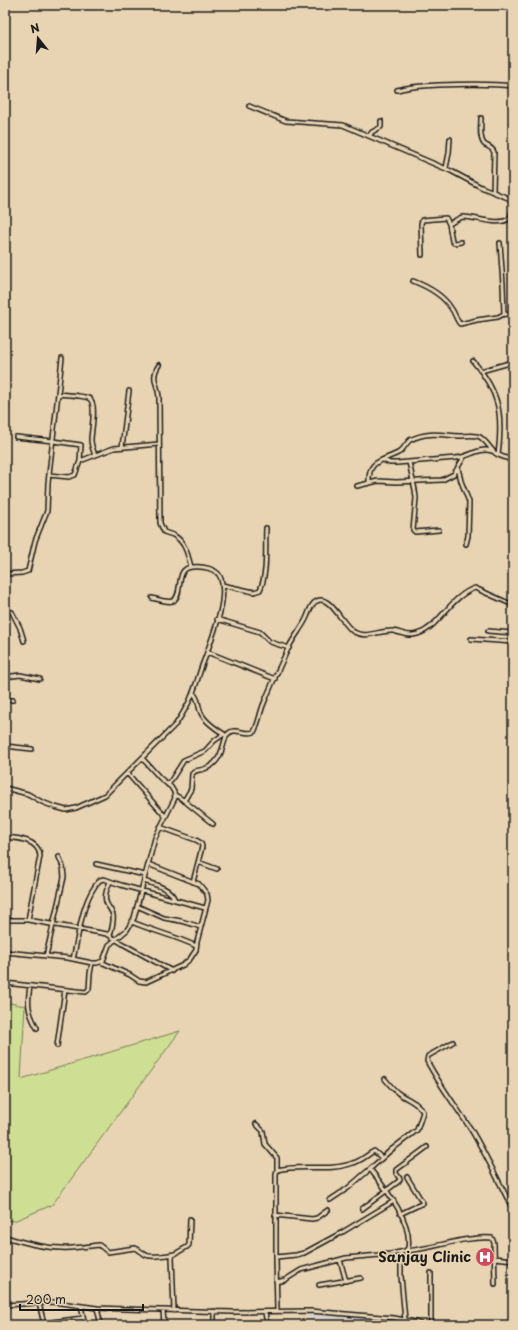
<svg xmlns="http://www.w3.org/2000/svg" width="518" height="1330" viewBox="0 0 518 1330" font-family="'Playpen Sans',sans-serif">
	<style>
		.built { fill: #ddd1c8 }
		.green { fill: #cede92; stroke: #757d57 }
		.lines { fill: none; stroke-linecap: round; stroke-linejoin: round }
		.minor-casing { stroke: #1c1c1c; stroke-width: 6 }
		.minor { stroke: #e8d4b2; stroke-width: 3 }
		.labels { text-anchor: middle; stroke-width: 3; stroke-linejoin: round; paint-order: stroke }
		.poi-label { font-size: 14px; font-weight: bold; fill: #1c1c1c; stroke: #e8d4b2; text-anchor: end }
	</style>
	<rect width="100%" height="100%" fill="#e8d4b2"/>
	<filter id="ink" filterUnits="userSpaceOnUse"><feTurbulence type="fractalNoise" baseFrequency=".025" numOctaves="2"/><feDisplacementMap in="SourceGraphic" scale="8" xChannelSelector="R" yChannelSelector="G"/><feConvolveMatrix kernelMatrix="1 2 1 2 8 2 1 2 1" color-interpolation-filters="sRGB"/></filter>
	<g filter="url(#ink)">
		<path class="built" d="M307,1313L400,1321V1325H310Z"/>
		<path class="green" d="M5,1002L25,1006L21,1079L180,1031L52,1205L14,1221L5,1220Z"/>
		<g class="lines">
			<defs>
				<path id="minor" d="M397,90C411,86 424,86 438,85C462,84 488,83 513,86
					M249,106L286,121L343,125L451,171L481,187L513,200
					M481,118C481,125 479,138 484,144C488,147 492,147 494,152L493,192
					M369,136L372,132L381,127V121
					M446,168L449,153L450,139
					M449,224L452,241L454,243L461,242
					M500,243L503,284L504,314
					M422,255L421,224L422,220L446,218L449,224C453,222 458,218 463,217C476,217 500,227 510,218L513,208
					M413,281C426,286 443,295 451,308C455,313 456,320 460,324L477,320L498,317L504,314L513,315
					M473,361C500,393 503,414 498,455
					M159,365C150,378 158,384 159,397L160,523L164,532C167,533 170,534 173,535C185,541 188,555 191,567
					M481,371L513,362
					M58,394C65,395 85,395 90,399C97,405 91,431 91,440C91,445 93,450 95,455
					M16,437L53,441L81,445L80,461L75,475L69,477L49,475
					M122,447L129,391
					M383,460L390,463H397L456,458C470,457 478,447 492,451
					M80,461L114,448L159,444
					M409,462L415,490L416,498L413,530L415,532L439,530
					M458,468L461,481L469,502L468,536L466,544
					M369,483C368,460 380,462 398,453C404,450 405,444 410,440C427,431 442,435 459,436C466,436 474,434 480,437C486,441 490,448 495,453C501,458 508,456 513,463
					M357,486L378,481L396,482L442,480L454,474L464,457
					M5,574L22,573L28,571L35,541L47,511L48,483L62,358
					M222,585L254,592L260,590C268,572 265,548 266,528
					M5,611L12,612L20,628L24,641
					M217,619L260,632L270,642L289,648
					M488,631L513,633
					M471,639L513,642
					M207,652L275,679
					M5,677L20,675L40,679
					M193,693C200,699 197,705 201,713C205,722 216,729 224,734
					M5,700H13
					M5,746L32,749
					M127,773L165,816
					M168,785L184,760L205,751L214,741L224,734
					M5,788L28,794L42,802L55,807L66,810L76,808L105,795L176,724C182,715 188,706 192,695C197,683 200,670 205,658C212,637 228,601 221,579C218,568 202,566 192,567C174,568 184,595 173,601C167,603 157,599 152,598
					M175,795L182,799L213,824
					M184,801L191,789L192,774C196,769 199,771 204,769C220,764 222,750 226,736C234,725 244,736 254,732C259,723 260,712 264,703C272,684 280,665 289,647C294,637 301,629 306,619C309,613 311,603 317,601C330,594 343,626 354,632C366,639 380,630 393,631C400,632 406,636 413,635C438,632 448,597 475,588L513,605
					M160,827L196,840L201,843L202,847L193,882
					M5,837C18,838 39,840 40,856L28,920
					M198,862L217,869
					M96,864L145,875
					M144,881C155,885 170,887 175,900
					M137,906L164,918L181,921L201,927
					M5,920H28L107,934L123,944L172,971
					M132,922C153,931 175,936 196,946
					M110,935C112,928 114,922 113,915C112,911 109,908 107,904C103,897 107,888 110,882
					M5,952L68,958L92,963H97L103,961L109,945L127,930L134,918L155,838L175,798L174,792L171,787L160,778L142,758
					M46,956L64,877L63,867L59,857
					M73,959C79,935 82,898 100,880L104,879L121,885L205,908
					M101,962L130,975L139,981L146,982L183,965L190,959L196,950L197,942L208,900L207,894L199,884L148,864
					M5,983L86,992L89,989L90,974L92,963
					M30,986C27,1004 28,1012 37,1028
					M453,1042L428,1056L427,1061C439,1084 455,1105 470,1128C486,1154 499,1182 513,1210
					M57,1046L65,990
					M256,1124L263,1131L265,1144L277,1158V1170
					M382,1158L374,1151C367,1155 361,1161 353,1163C329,1172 302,1164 277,1170L276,1174V1257L296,1255L304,1253L341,1233L394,1201
					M370,1169L391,1150L417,1130L423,1112C419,1103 406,1099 398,1093C393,1089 389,1084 385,1079
					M362,1209L399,1181L400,1179L396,1173V1170L427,1147
					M400,1214L423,1203L407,1177
					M275,1215L312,1219L317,1218L328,1210
					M5,1237C24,1242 42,1248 61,1248C74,1249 87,1246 99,1245L108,1252L135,1248C139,1249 142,1253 146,1255C151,1258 168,1255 174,1254
					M405,1251C434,1249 462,1236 492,1238L494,1243L495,1284
					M401,1252V1276L405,1320
					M276,1257L277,1311
					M495,1258L513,1260
					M340,1260L346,1281
					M431,1273V1325
					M276,1282L285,1280L301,1270L346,1258L391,1254L405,1251L408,1248C413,1222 385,1188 370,1169L348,1188L330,1200
					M319,1285L361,1278
					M39,1303L44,1324
					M5,1305L53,1302L97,1308L125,1309L232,1312L310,1311L394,1318L411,1321L424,1325
					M81,1306L85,1325
					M97,1308L101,1325
					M163,1310L164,1325
					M174,1311L172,1257L173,1255L187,1247L189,1245L190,1219
					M214,1311V1325
					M265,1312L267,1325
					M44,1323L83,1318
					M183,1325H195"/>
			</defs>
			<use href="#minor" class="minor-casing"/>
			<use href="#minor" class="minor"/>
		</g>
	</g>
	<defs>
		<symbol id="hospital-disc" viewBox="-11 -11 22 22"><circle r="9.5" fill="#d1495b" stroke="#e8d4b2"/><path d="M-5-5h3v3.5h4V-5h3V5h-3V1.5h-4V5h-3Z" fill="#fff"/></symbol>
	</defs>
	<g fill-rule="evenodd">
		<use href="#hospital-disc" x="474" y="1246" width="22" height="22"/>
	</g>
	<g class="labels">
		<g class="poi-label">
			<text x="471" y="1262">Sanjay Clinic</text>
		</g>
	</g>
	<rect width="518" height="1330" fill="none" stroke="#e8d4b2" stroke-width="20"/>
	<rect x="10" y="10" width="498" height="1310" fill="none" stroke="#1c1c1c" stroke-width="1.5" filter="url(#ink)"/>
	<g transform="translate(38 38) rotate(343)" stroke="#e8d4b2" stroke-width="3" paint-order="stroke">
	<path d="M0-3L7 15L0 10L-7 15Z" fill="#1c1c1c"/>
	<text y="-6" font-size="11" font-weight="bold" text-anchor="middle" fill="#1c1c1c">N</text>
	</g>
	<path d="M20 1304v6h123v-6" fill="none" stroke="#1c1c1c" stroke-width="2"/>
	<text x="26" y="1304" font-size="12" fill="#1c1c1c" stroke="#e8d4b2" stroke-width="3" paint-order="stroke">200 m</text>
</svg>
